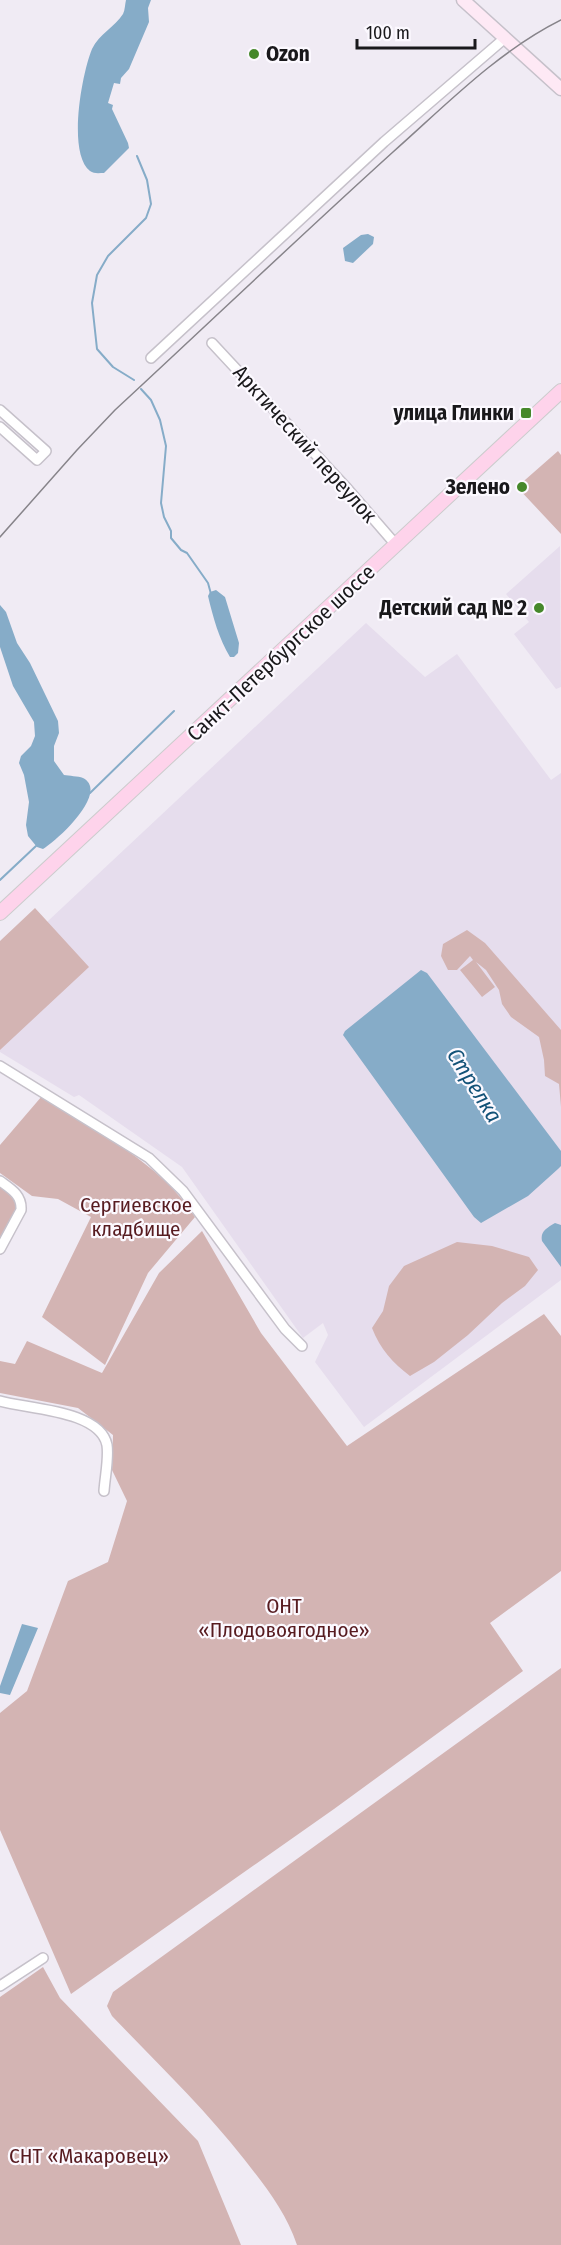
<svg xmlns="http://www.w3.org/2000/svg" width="561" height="2245" viewBox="0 0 561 2245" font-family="'Fira Sans Condensed',sans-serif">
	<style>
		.built { fill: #e6dded }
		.green { fill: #d3b4b3 }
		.water { fill: #86acc8 }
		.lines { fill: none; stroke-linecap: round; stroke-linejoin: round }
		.stream { stroke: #86acc8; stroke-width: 2 }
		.street-casing { stroke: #c6c1ca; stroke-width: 12 }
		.secondary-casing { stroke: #c6c1ca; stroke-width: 15 }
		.primary-casing { stroke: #cccccd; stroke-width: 16 }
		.street { stroke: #fff; stroke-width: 9 }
		.secondary { stroke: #fee9f5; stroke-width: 12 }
		.primary { stroke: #fed3eb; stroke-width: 14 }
		.tram { stroke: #87848a; stroke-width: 1.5 }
		.poi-dot { fill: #46882b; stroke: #fcf9ff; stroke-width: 2 }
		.labels { text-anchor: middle; stroke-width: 4.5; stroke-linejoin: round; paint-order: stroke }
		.poi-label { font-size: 21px; font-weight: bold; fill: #19181b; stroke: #fcf9ff; text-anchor: end }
		.street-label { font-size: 21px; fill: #19181b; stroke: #fcf9ff }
		.park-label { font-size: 21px; fill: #571b20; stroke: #fcf9ff }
		.water-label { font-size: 22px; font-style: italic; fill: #135278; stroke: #fcf9ff }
	</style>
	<rect width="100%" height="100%" fill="#f0ebf4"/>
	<path class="built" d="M560,546L561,687L556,689L514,634L529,622L506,594Z
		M366,623L425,677L457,654L551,780L561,773V1280L364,1427L315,1362L328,1335L323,1323L303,1338L182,1167L79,1095L74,1097L0,1052V966Z"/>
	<path class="green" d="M558,451L561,455V534L517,487Z
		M35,908L89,967L0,1050V941Z
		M467,930L485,943L561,1030V1107L559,1084L545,1076L544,1060L539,1037L511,1017L502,1004L499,990L486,970L476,962L495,987L482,997L460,970L473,960L470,956L457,970H448L441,956L443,944Z
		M42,1096C93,1129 162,1164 195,1217L148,1273L105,1365L42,1317L91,1217L58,1199L32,1196L0,1173V1145Z
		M0,1185C29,1208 15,1216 0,1244Z
		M202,1231L261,1333L347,1446L544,1314L561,1336V1571L490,1623L523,1671L334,1809L71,1994L0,1830V1713L27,1691L68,1581L108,1562L127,1501L112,1470L113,1435L78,1408L0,1393V1361L15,1364L27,1341L102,1373L159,1273Z
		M457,1242L492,1246L529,1257L538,1270L525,1286L502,1303L468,1335L434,1362L410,1376C393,1363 380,1349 372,1328L383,1311L389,1286L404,1266Z
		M561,1668V2245H297C286,2212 265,2186 244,2159C204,2108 157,2063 112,2016L107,2006L113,1992Z
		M43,1967L60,1998L198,2141L241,2245H0V1997Z"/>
	<path class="water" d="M126,0H151L148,8L149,22L129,69L121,78L120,84L114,83L108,103L113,105L112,109L128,143L129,148L104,173C99,173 94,174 90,171C67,153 82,73 92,49C99,34 115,27 123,14C125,10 125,4 126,0Z
		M368,234L374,237L373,244L353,263L345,261L343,248L361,235Z
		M216,590L225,597L239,643L238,653L234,657H230C219,639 213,617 208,596L210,592Z
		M0,605L6,612L17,643L30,663L58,721L59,733L54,746V761L64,775C69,776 78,776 83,778C110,792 57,841 43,849L37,847L28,836L26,825L29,802L24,775L19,763L21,756L31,746L35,736L34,722L13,686L0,647Z
		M421,970L427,973L561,1151V1166L558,1169L528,1196L481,1223L474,1217L343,1035L345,1031Z
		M555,1223L561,1225V1267L542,1241C540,1231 547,1228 555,1223Z
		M22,1624L38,1628L10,1695L0,1693V1686Z"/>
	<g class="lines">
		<path class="stream" d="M134,380L113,367L97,349L92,303L97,275L108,256L146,218L151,204L147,180L137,156
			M141,389L151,400L160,420L166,446L161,503L164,517L171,531V538L181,550L187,553L208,583L211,594
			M90,793L174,711
			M0,880L36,846"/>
		<defs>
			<path id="street" d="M212,343L345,486L397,546
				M151,358L384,142L505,38
				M0,410L46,451L37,460L0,427
				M0,1066L149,1158L183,1191L285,1329L302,1346
				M0,1181C11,1189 22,1195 21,1210L0,1249
				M0,1401C27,1409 100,1410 107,1445C109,1459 105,1476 104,1491
				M0,1986L43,1958"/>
			<path id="secondary" d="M463,0L561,89"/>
			<path id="primary" d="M0,913L561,391"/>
		</defs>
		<use href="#street" class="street-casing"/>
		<use href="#secondary" class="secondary-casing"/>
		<use href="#primary" class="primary-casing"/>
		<use href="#street" class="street"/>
		<use href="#secondary" class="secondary"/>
		<use href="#primary" class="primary"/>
		<path class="tram" d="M0,537L77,450L115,410C208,324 299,237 393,152C446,105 497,52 561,20"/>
	</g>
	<g class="poi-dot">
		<circle cx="254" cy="54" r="6"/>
		<rect x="520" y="407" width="12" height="12" rx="3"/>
		<circle cx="522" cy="487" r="6"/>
		<circle cx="539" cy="608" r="6"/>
	</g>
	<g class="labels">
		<g class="poi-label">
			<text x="266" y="61" text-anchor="start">Ozon</text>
			<text x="514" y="420">улица Глинки</text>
			<text x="510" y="494">Зелено</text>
			<text x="527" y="615">Детский сад № 2</text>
		</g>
		<g class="street-label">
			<text transform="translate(305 444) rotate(48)" y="7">Арктический переулок</text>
			<text transform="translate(281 653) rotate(-43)" y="7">Санкт-Петербургское шоссе</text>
		</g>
		<g class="park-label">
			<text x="136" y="1212">Сергиевское<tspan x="136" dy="24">кладбище</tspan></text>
			<text x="284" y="1613">ОНТ<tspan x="284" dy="24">«Плодовоягодное»</tspan></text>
			<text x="89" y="2163">СНТ «Макаровец»</text>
		</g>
		<g class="water-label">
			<text transform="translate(475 1085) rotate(58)" y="8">Стрелка</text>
		</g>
	</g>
	<path d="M357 39v9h118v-9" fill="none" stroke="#19181b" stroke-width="3"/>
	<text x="366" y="39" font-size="18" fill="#19181b" stroke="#fcf9ff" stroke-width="4.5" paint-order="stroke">100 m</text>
</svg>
